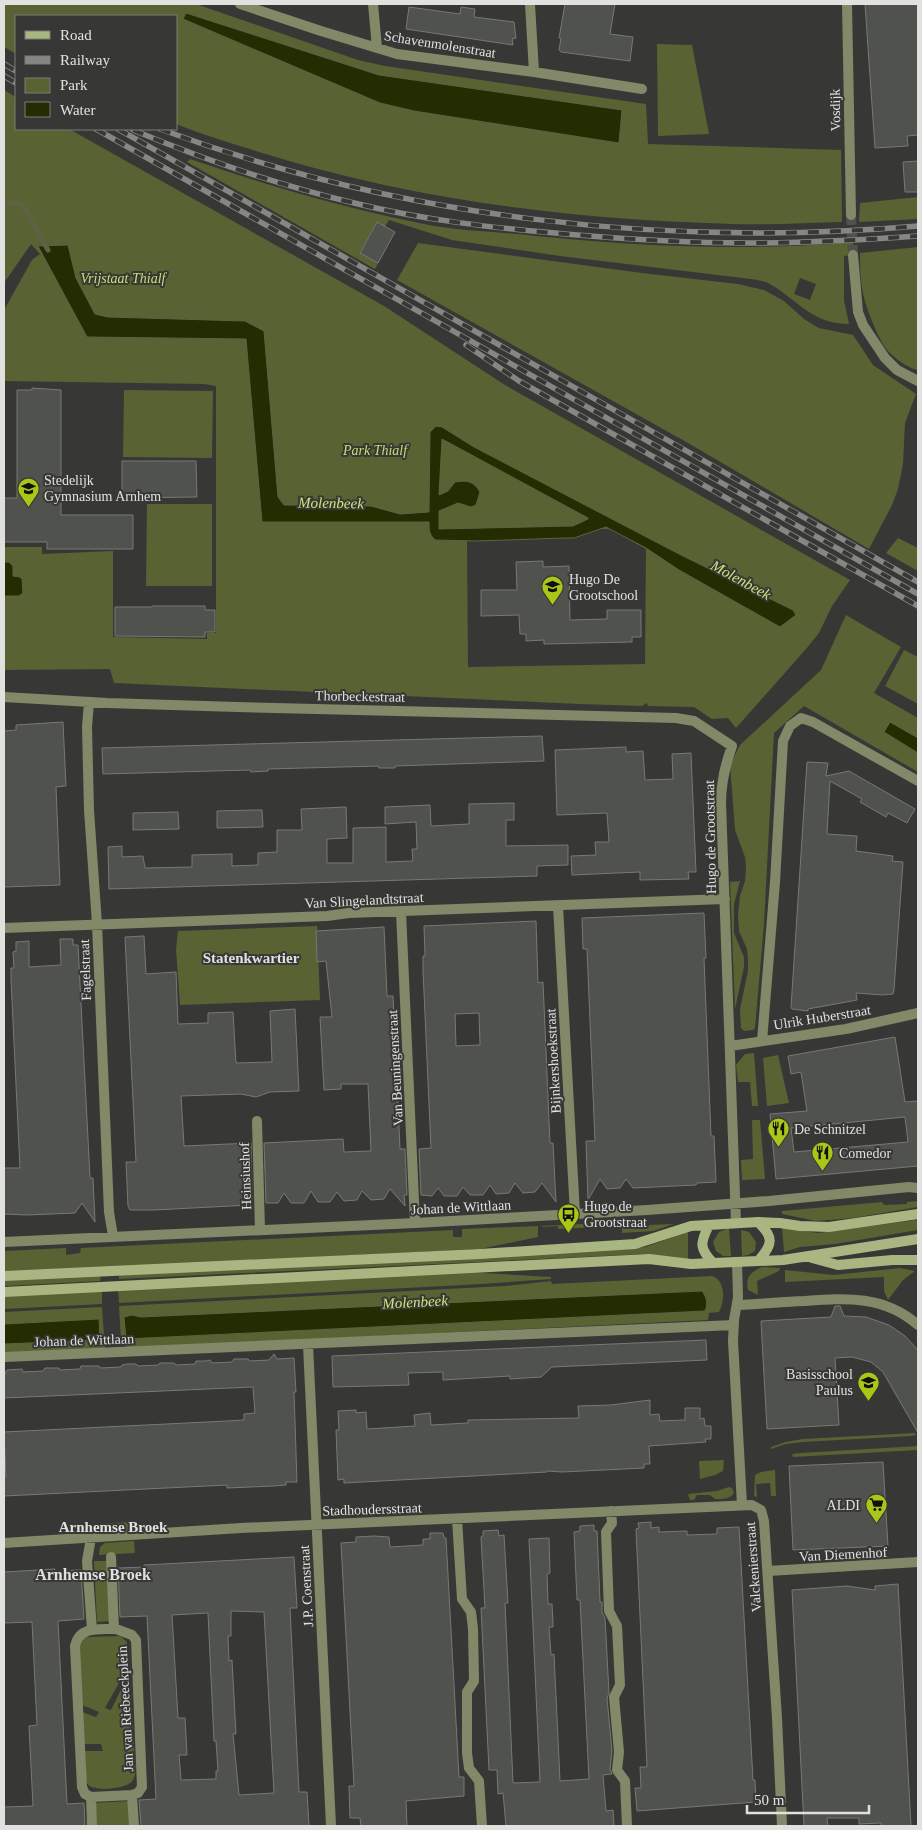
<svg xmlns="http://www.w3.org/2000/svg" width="922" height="1830" viewBox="0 0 922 1830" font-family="'Times New Roman',serif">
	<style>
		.green { fill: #586233; fill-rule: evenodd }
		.water { fill: #242c01; stroke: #5d6244; fill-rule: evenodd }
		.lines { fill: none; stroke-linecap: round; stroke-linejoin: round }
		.stream { stroke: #5d6244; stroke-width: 5 }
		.building { fill: #50524e; stroke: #787975; fill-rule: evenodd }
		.street-tunnel { stroke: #50514e; stroke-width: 10; stroke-dasharray: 10 5; stroke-linecap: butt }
		.street { stroke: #818969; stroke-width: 10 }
		.secondary { stroke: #a9b682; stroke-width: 10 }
		.rail-casing { stroke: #868784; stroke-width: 5.5 }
		.rail { stroke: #373835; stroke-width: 4; stroke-dasharray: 11; stroke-linecap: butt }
		.labels { text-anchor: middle; stroke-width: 4; stroke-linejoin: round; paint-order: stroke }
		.street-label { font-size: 14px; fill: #e1e1df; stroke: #373835 }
		.park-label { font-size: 14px; font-style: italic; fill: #c8df74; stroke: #373835 }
		.poi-label { font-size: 14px; fill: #e1e1df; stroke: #373835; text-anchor: start }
		.water-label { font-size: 15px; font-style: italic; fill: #cde579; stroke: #373835 }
		.neighbourhood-label { font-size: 15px; font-weight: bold; fill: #e1e1df; stroke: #373835 }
		.quarter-label { font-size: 16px; font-weight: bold; fill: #e1e1df; stroke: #373835 }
	</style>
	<rect width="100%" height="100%" fill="#373835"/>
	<path class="green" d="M4,4H196L358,60L385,66L646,104L648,144L841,150L842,222C806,223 769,225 733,224C573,220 412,200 259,152C231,143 203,135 176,124V16H16V54L4,47ZM186,14L379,75L621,110L619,143L415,111L380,103L183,19Z
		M657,44L692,45L709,134L658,136Z
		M4,90L16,97V129H69L384,306L505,385L850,580L832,606L819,633L806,649L736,728L728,718L712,719L694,707L648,706L647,703L642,706L580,704L114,683L110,669L4,670V596H19L20,577H13L9,562H4V547H42V554L113,551V637L207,639V633H216V386L204,384L4,381V310L32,260L40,254L31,244L4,283ZM601,529H611L646,549L645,664L468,667L467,541L574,538Z
		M190,159C266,185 340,207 419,223C451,230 484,231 517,234C628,246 741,252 853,242V255L844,256V300L849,324C812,324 799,301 770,284C764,281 757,280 751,279L560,256L452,240L389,220L385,227L376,223L360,252L378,263L375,269L187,162ZM800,278L816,284L810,300L794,294Z
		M918,197V219L859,222L860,203Z
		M418,243L642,273L738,284L764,290L784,301L804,319L819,328L853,335L873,365L916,394L905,423L903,464L898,489L892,505L869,549L688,443L397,280Z
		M918,247V370C908,369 890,355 884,346C876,333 864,303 862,288C860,277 860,264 860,253Z
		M124,390L213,391L212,458L123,457Z
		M147,504H212V586H146Z
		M898,538L918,548V571L886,553Z
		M846,615L901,647L874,693L918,718V738L890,723L884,732L918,753V772L804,706L774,733L764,924L755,1028L753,1030L744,1031L741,1028L740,1009L748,971V960L747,949L739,931L738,915L740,896L745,881L746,868L745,857L735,830L730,765L740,745L821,670Z
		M904,650L918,657V704L885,686Z
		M740,881L734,904V933L744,957V967L735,1009L730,882Z
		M317,926L320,1000L180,1005L176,949L178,931Z
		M754,1053L758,1106H752L750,1082H738L736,1065L745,1054Z
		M778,1055L789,1103L767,1106L763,1058Z
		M752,1120H760L765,1179L742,1180L741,1160L753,1159Z
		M918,1201V1207L853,1218L816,1221L782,1214V1211L882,1202L884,1205L907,1204V1202Z
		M916,1220L918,1221V1230L835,1244L800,1247L784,1252L782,1228L818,1233Z
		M621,1222V1224L616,1226L558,1229V1226L542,1227V1226Z
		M674,1224L653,1231L622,1233V1226Z
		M538,1226V1237L480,1249L51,1270L4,1271V1251L66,1248V1255L80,1253L81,1248L453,1230V1237H462V1229Z
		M729,1228L731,1256H723L716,1251L713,1242L719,1232Z
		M741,1230L749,1232L756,1242L755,1251L748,1255L742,1256Z
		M688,1232V1259H676L645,1254L119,1279V1275L636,1248L645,1247Z
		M762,1267L780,1268L779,1271L757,1281L758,1295L748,1290C745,1277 751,1272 762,1267Z
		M900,1268L915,1271L903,1280L888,1300L884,1291V1277L785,1282V1270L834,1275Z
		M467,1272L551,1277V1279L482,1284L119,1303L118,1289Z
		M101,1275L100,1281L4,1286V1280Z
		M712,1276C726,1281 725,1301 719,1312L709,1313L708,1320L128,1348L121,1341L119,1306L505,1286L551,1281L552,1284ZM705,1311L126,1339L132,1315L141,1317Z
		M102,1290V1304L4,1309V1295Z
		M102,1307L105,1349L4,1353V1344L100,1339L99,1319L4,1324V1312Z
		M915,1433L916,1435L911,1436L802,1442L786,1444L771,1449V1447L786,1442L803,1439Z
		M918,1446V1450L793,1457L792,1454L801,1453Z
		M724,1460L723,1471L715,1475L700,1479L699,1461Z
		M775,1470L776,1496H771L770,1483L756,1484L757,1497L754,1496L755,1475L761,1472Z
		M729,1487L732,1488L734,1493C729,1500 722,1499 715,1499L710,1495H697L694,1500H690L688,1494L717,1491Z
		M134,1522L129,1531L92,1533V1524Z
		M134,1541L135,1553L99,1555L100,1547L105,1543Z
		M94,1561H108L111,1621L97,1622Z
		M120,1636L127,1642L129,1665L105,1708L111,1710L129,1673L134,1751L129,1752V1756H134C135,1764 137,1773 133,1780C129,1789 91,1793 87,1783C83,1774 85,1761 84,1751H103L101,1744H84L82,1712L96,1717L99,1712L82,1705L79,1646L83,1639L87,1637Z
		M130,1801L131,1826H95L93,1803Z"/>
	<path class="water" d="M186,13L379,75L622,110L619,143L414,111L380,103L183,19Z
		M68,245L76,278L95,314L108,317L245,321L264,331L278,497L284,505L371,506L400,514L429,512L430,432L436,426L442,427L474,447L681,555L793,610L796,615L780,627L679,570L646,548L606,527L574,538H565L476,541L435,540C429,534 429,530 429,522H262L246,339L87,337L38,246ZM442,439L588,518V519L573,526L439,529V511L458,503L471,507L476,505L480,492C474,481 467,480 455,482L448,491L439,495Z
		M4,562H9L13,566V576L20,577L22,579L23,593L19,596H4Z
		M890,722L918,738V753L884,732Z
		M702,1291C707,1297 708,1305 705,1311L126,1339L124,1317L132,1315L141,1317Z
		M99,1319L100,1340L4,1344V1324Z"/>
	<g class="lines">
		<path class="stream" d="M4,204L16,202L22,204L48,250"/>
	</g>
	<path class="building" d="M565,4H615L610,34L633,37L630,61L561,52L559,50L561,38H559Z
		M865,4H918V135L907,136L908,146L875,148Z
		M409,7L460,14L461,7L475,9L474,17L514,22L516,38L512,39L513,45L406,29Z
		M918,161V192H905L903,162Z
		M377,222L395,232L378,263L360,253Z
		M32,388L61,390V515H133V549H47V542H4V498H17V390H32Z
		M122,461H196L197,497L122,498Z
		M543,561V567L569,566L570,620L607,619V610H641V637H632V642L544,644V640L526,641V634H520L519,615L481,616V590H517L516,562Z
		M152,606H205V610H215V632H205V637L115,636V607H152Z
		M63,722L66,786L56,787L60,885L4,887V731L16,730V725Z
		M542,736L544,761L395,766V768H379L378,766L268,769V771L251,772L250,770L103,774L102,748Z
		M626,747V752L643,751L645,780L673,779L672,754L691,753L696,872H688L689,879L640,880V872L572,875L571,856L596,855L595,842H609L607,813L557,815L555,750Z
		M807,762L828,763L826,776L849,771L915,809L907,823L888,813L886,817L860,802L862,799L830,781L827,834L857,836L856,851L893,856L892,861L903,862L894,990L893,994L883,995L856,993L857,1000L808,1009V1011L792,1009L791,1007Z
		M514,803V820H506V846L568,845V865L537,866V876L109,889L108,847L122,846V857L143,856L145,868L192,867V855L232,854V866L258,865V853L277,852V830H302L301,809L346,807L347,838L327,839V863H353V828L386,827V862L413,861L412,849H417L416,822L385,824V807L430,805L431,826L469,824V804Z
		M255,810H262L263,827L217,828V811Z
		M178,812L179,829L133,830V813Z
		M704,913L706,958H704L711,1136H714L716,1182L697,1183L696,1185L633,1188L626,1179L620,1188L607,1189L600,1179L588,1200L586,1141H595L587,949H583L582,918Z
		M536,921L538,983L543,982L550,1143H553L556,1202L542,1183L535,1192L523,1193L515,1183L509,1193L496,1194L490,1185L483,1195H470L463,1187L457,1196H444L438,1188L432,1196L421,1195L419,1149L431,1148L423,970V956H425L424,926ZM479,1013L480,1045L456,1046L455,1014Z
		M384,927L387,996H393L400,1149H405L407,1195H404L405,1206L390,1189L384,1199L371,1200L362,1191L357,1200L344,1201L337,1192L330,1202H318L311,1191L304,1203H291L284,1193L278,1203H266L264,1143L343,1139L344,1152L371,1151L368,1084H341V1089L324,1090L320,1017H332L326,961L317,962L316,931Z
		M144,936L146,974L176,972L178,1024L208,1023V1013L233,1012L236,1063L272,1062L270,1011L295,1009L299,1091L270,1092L256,1097L241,1094L181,1096L184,1146L251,1143L252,1203L250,1205L154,1210H130L128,1206L126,1162H136L125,937Z
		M60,939H73V945H78L90,1178H93L95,1222L82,1203L75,1213L27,1215L4,1214V1168H20L11,979V968H14L13,952L16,951V942L29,941V967L61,965Z
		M895,1037L905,1102L918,1101V1166L776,1179L770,1114L807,1111L801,1072L791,1074L788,1056ZM905,1117L908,1142L794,1152L791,1128Z
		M835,1306H840L844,1316L866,1317L889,1325L905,1336L918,1350V1433L883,1372L871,1362L852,1357L835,1358L839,1425L767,1429L761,1321L831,1317Z
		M706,1340L707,1360L552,1367L541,1377L510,1379V1376L443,1380V1372L408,1373L409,1385L333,1387L332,1356Z
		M274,1354L277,1359L294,1358L296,1392H294L297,1482H286V1485L274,1486L227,1488V1485L4,1496V1478L6,1477L4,1432L227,1421L244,1420V1414L255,1413L253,1387L4,1398V1376L7,1370L22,1369L23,1372L43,1371L45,1368H59L60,1370L80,1369L81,1366H99L101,1368L121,1367L122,1365L127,1364H136L138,1366L158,1365L160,1363H174L176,1365L195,1364L196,1361H206L210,1360L212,1363L232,1362L234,1359H248L250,1361L269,1360Z
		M650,1400V1415L659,1414L660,1421L685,1420V1408H700V1419L704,1418L705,1426H711V1439H705L706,1442L649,1446L650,1464H644V1468L562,1472L547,1471V1472L344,1483V1479L338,1480L336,1430H339L338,1411L356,1410V1413L366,1412L367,1429L415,1426L414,1415L430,1413L431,1425L468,1423V1420L579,1418L578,1406L611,1405Z
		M883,1462L888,1546L793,1550L789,1466Z
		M651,1522V1528L659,1527V1532L687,1531V1535L717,1534V1528L739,1527L753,1780H755L756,1802L637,1811L635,1788H641L640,1767H647L636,1529L639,1528L638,1523Z
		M594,1525V1531H597L600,1602H602V1612L605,1618L609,1693L607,1698L612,1751L610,1769L612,1774L603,1775L606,1811L613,1810L614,1826H506L503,1793L498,1794L497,1770H489L481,1608H485L481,1537L483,1536V1531L498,1530L499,1536L504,1535L508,1603H505L513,1783L540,1782L529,1539L549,1538L550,1573L547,1574L548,1604H552L553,1622V1627H549L551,1655L554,1654L560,1781L589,1779L580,1600H577L574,1532L580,1531V1526Z
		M430,1533H443L444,1538H446L459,1777H464V1796L406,1801L407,1826H361L360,1818H350L349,1786H354L341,1543L356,1542V1537L374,1536L389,1537L390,1547L423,1545V1539H430Z
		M294,1557L297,1608H290L299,1792H307L309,1826H141L139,1800L156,1799L147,1616L120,1617L118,1568L144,1567V1565ZM231,1611L264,1612L274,1793L239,1795L233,1734H236L232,1660L229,1661L228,1636H231ZM208,1613L214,1741H216L218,1771H216V1779L181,1780L179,1755H187L185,1718H178L172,1615Z
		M55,1569V1571L81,1570L84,1619L58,1621L67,1804L84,1803L85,1826H4V1807L33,1806L29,1726L37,1725L32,1622L4,1623V1572Z
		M898,1584L911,1826H881V1823L859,1824V1818H827L828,1826H804L792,1590L847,1586L875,1590V1586Z"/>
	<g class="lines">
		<path class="street-tunnel" d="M851,215L853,255"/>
		<path class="street" d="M240,4L321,31L397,54L534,72L642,89
			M373,4L377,48
			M530,4L534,72
			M847,4L851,215
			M853,255L858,312L863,325L885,358L897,370L918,381
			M4,697L107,703L237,707L676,718L694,721L732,746C725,766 721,782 721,803L736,1223
			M89,702L87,727L89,810L97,924L109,1212L113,1236
			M558,906L575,1214
			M401,912L415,1223
			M4,928L327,916L349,913L725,899
			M762,1041L775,882L783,741L790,726L801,718L813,722L918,781
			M730,1046L846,1029L918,1013
			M257,1121L260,1230
			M4,1242L415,1223L647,1210L769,1201L909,1187L918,1188
			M737,1262L738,1297L734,1320L733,1341L742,1505
			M738,1305C760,1304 782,1302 804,1301C846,1298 884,1295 918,1325
			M308,1345L331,1826
			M4,1357L734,1325
			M611,1511L612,1523L606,1532L609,1611L617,1626L620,1685L614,1697L619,1752L617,1770L625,1781L627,1826
			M457,1519L462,1599L471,1612L473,1629L474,1681L467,1692V1753L469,1768L479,1781L482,1826
			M91,1538L87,1561L92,1630
			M4,1543L241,1528L752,1505L761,1510L764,1521L777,1718L782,1826
			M111,1557L114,1629
			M768,1571L918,1562
			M116,1629L132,1635L136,1640L142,1787L138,1793L132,1795L91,1797L85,1794L82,1787L75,1646C79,1626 99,1629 116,1629Z
			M132,1795L134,1826
			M91,1797L92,1826"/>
		<path class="secondary" d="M758,1222C774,1237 773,1244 759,1260
			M709,1225C700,1243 699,1248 713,1263
			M812,1258L838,1265L892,1260H918
			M4,1276L480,1254L635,1244L691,1226L758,1222L780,1223L800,1226L829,1227L918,1214
			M4,1292L649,1259L691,1264L783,1260L918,1239"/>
		<defs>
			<path id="rail" d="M4,64L16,71
				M4,76L16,83
				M96,129L918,594
				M118,129L918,582
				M160,129C400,218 663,248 918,226
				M133,130C205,160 278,185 354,203C423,220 494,228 565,234C625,239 685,243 746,243C803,243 861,240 918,236
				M466,345L519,381L918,606"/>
		</defs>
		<use href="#rail" class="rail-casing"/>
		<use href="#rail" class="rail"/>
	</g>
	<defs>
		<symbol id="school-pin" viewBox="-11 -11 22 30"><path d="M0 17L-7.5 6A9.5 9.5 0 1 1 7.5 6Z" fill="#abc616" stroke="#373835"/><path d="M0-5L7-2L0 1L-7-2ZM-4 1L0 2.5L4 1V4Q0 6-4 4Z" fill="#111"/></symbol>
		<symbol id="restaurant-pin" viewBox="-11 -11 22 30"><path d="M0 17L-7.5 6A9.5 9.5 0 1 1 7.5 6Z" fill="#abc616" stroke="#373835"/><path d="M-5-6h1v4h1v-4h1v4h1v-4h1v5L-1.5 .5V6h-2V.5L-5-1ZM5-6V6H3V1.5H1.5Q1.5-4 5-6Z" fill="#111"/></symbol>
		<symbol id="bus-pin" viewBox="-11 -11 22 30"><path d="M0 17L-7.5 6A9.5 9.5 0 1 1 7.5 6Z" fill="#abc616" stroke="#373835"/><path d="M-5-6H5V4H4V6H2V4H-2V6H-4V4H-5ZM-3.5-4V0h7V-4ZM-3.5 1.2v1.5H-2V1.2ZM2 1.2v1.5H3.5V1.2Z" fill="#111"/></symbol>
		<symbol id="supermarket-pin" viewBox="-11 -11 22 30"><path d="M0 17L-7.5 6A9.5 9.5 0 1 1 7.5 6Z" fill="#abc616" stroke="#373835"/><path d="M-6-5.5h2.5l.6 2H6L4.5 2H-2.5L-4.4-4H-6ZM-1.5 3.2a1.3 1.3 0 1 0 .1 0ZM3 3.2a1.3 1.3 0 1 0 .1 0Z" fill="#111"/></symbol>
	</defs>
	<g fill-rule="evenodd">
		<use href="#school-pin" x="16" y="476" width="25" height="34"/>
		<use href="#school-pin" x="540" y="574" width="25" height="34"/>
		<use href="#restaurant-pin" x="766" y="1116" width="25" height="34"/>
		<use href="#restaurant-pin" x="810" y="1140" width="25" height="34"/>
		<use href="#bus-pin" x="556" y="1202" width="25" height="34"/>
		<use href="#school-pin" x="856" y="1370" width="25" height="34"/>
		<use href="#supermarket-pin" x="864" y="1492" width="25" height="34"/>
	</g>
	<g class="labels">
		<g class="street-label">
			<text transform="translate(440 44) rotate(9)" y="5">Schavenmolenstraat</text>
			<text transform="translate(835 110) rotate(-91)" y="5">Vosdijk</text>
			<text transform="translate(360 696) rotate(1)" y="5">Thorbeckestraat</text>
			<text transform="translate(710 837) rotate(-91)" y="5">Hugo de Grootstraat</text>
			<text transform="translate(364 900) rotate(-3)" y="5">Van Slingelandtstraat</text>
			<text transform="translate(85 970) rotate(-92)" y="5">Fagelstraat</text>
			<text transform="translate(822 1017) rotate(-9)" y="5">Ulrik Huberstraat</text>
			<text transform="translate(553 1061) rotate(-93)" y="5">Bijnkershoekstraat</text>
			<text transform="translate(395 1068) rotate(-93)" y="5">Van Beuningenstraat</text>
			<text transform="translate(245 1176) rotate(-92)" y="5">Heinsiushof</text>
			<text transform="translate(461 1207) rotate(-3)" y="5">Johan de Wittlaan</text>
			<text transform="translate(84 1340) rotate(-2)" y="5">Johan de Wittlaan</text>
			<text transform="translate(372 1509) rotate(-2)" y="5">Stadhoudersstraat</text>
			<text transform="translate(843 1554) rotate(-3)" y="5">Van Diemenhof</text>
			<text transform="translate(753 1567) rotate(-94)" y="5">Valckenierstraat</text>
			<text transform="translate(306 1586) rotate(-93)" y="5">J.P. Coenstraat</text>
			<text transform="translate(125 1709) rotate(-93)" y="5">Jan van Riebeeckplein</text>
		</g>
		<g class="park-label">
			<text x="123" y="283">Vrijstaat Thialf</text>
			<text x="375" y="455">Park Thialf</text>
		</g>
		<g class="poi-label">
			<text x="44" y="485">Stedelijk<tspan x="44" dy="16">Gymnasium Arnhem</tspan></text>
			<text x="569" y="584">Hugo De<tspan x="569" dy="16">Grootschool</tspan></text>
			<text x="794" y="1134">De Schnitzel</text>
			<text x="839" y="1158">Comedor</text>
			<text x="584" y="1211">Hugo de<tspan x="584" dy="16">Grootstraat</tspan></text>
			<text x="853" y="1379" text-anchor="end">Basisschool<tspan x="853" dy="16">Paulus</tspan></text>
			<text x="860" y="1510" text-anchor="end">ALDI</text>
		</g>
		<g class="water-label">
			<text transform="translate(331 503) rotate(1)" y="5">Molenbeek</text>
			<text transform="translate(741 580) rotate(29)" y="5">Molenbeek</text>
			<text transform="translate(415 1302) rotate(-3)" y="5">Molenbeek</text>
		</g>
		<g class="neighbourhood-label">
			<text x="251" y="963">Statenkwartier</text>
			<text x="113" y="1532">Arnhemse Broek</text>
		</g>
		<g class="quarter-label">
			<text x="93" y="1580">Arnhemse Broek</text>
		</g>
	</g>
	<rect width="922" height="1830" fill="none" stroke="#e1e1df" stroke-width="10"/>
	<rect x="15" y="15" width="162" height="115" fill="#373835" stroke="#7b7c79"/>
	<rect x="25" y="31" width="25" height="8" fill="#a9b682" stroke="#7b7c79"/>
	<text x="60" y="40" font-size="15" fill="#e1e1df">Road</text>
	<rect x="25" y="56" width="25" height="8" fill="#868784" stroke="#7b7c79"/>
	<text x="60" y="65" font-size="15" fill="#e1e1df">Railway</text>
	<rect x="25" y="78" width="25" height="15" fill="#586233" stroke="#7b7c79"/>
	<text x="60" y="90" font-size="15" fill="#e1e1df">Park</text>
	<rect x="25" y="102" width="25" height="15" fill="#242c01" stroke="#7b7c79"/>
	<text x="60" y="115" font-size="15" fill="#e1e1df">Water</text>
	<path d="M747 1805v8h122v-8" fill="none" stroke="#e1e1df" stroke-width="2.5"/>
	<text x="754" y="1805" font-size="15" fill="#e1e1df" stroke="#373835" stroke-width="4" paint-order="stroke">50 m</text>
</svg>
